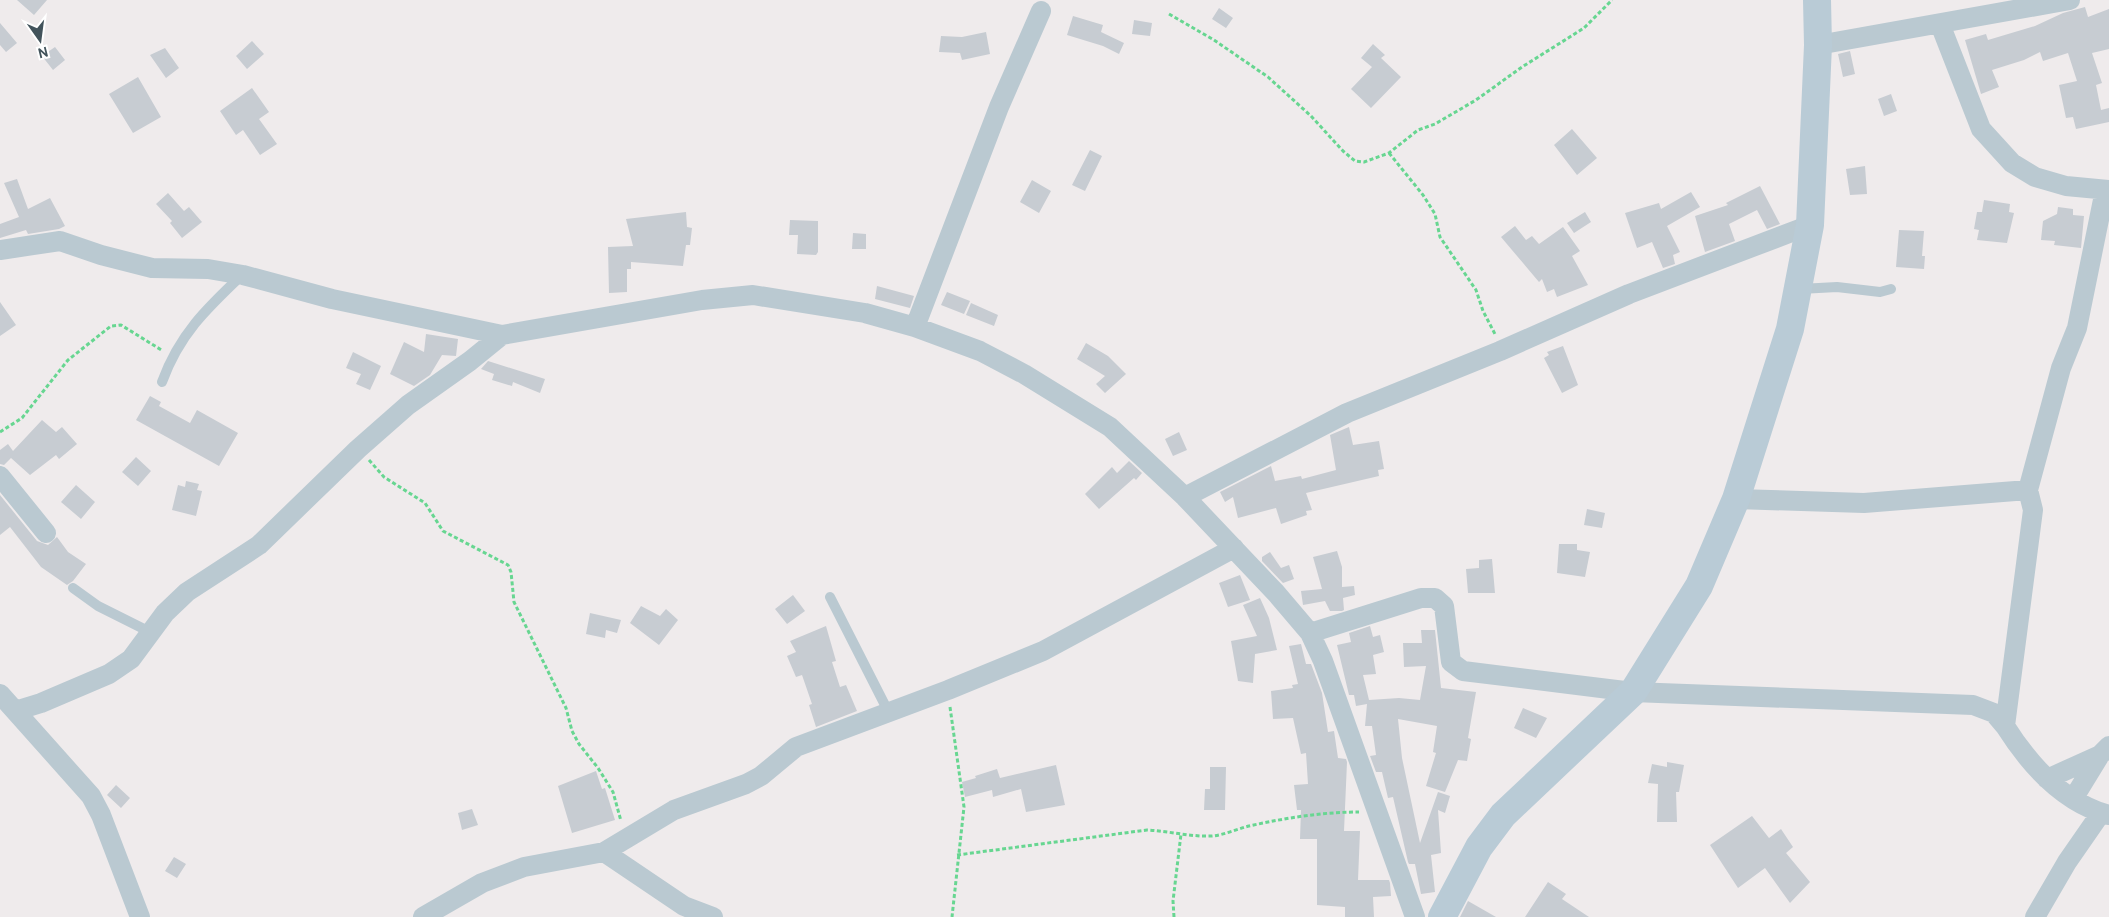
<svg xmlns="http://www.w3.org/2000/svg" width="2109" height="917" viewBox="0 0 2109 917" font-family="Overpass,sans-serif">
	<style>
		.building { fill: #c7ccd2 }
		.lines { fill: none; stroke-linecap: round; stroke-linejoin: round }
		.path { stroke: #67d691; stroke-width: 3; stroke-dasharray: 4 2.5; stroke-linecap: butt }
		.lane { stroke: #bac9d1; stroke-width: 10 }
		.street { stroke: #bac9d1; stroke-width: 20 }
		.secondary { stroke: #b9cbd6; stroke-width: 28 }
	</style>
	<rect width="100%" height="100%" fill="#efebec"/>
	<path class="building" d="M17,0H47L34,15Z
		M2085,7L2088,17L2109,9V49L2092,53L2102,83L2096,85L2101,110L2109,108V122L2076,129L2073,117L2066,118L2059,85L2077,81L2068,53L2043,61L2040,52L2024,60L1992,70L1999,87L1981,94L1965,40L1986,34L1988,40L2035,26L2063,13Z
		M1219,8L1233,18L1226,28L1212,19Z
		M1073,16L1103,25L1101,32L1124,43L1119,54L1103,46L1067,35Z
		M1134,20L1152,23L1150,36L1132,34Z
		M0,23L17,43L6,52L0,45Z
		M986,32L990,54L962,60L960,53L939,52L941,36L962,37Z
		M252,41L264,54L247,69L236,56Z
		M1373,44L1385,55L1381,58L1401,77L1371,108L1351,89L1372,67L1361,58Z
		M55,47L65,60L53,70L42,56Z
		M165,48L179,68L166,78L150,55Z
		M1850,51L1855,74L1843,77L1838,54Z
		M138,77L161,117L133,133L109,94Z
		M252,88L269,112L259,119L277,144L260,155L243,130L236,135L220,111Z
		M1891,94L1897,111L1884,116L1878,99Z
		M1572,129L1597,158L1577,175L1554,145Z
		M1090,150L1102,156L1085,191L1072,185Z
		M1865,166L1867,194L1850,195L1846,169Z
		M17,179L28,209L50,198L65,226L59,229L28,234L26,230L0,238V224L19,217L4,183Z
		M1032,180L1051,191L1039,213L1020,202Z
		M1760,186L1780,224L1767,229L1757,210L1729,224L1735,241L1705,252L1695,216L1728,205L1726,203Z
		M1691,192L1700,207L1667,226L1680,252L1673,255L1675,264L1663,268L1652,242L1637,248L1625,213L1659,203L1661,209Z
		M168,193L184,211L189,207L202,222L182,238L170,223L172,221L156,204Z
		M1984,200L2010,204L2009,212L2014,213L2007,243L1977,240L1979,230L1974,229L1977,212H1982Z
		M2058,207L2073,209V215L2084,216L2081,248L2054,245L2055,241L2041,240L2043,221L2057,214Z
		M686,212L687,227L692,228L690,245H686L683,266L631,262V269H627V292L609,293L608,247L633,246L626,219Z
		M1585,212L1591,222L1574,233L1567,223Z
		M790,220L818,221V252L816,255L797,254L798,235H789Z
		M1515,226L1526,240L1532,236L1539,244L1563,227L1580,251L1572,256L1588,285L1557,297L1554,289L1547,292L1542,279L1539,282L1501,237Z
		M1899,230L1924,231L1922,256H1925L1924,269L1896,267Z
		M853,233L866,234V249H852Z
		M877,286L914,296L910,308L875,299Z
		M947,292L970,301L964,314L941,305Z
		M0,302L16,325L0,336Z
		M971,303L998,315L994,326L966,315Z
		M426,334L458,339L456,356L442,355L430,375L414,386L390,374L404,342L424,352Z
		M1086,343L1108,356L1126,374L1105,393L1096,384L1105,376L1077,359Z
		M1563,346L1578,385L1562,393L1544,358L1549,355L1547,352Z
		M353,352L381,366L370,390L356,384L361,374L346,368Z
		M488,361L545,379L540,393L513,382L512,386L492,380L494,374L481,369Z
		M150,396L161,402L159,406L190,423L197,410L238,433L219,466L136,420Z
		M42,420L56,432L62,427L77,444L59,459L56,455L30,475L11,458L4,465L0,464V450L8,444L13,451Z
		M1349,427L1353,445L1379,441L1384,469L1378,470L1379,476L1306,493L1312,510L1306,511L1307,515L1281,524L1276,508L1238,518L1233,497L1225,502L1220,492L1271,466L1275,481L1301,476L1302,479L1336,470L1330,435Z
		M1179,432L1187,450L1173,456L1165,439Z
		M136,457L151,471L138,486L122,472Z
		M1129,461L1142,473L1136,480L1134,478L1099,509L1085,494L1112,467L1117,473Z
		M186,481L199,484L197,490L202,491L196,516L172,510L178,485L185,487Z
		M76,485L95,502L81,519L61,502Z
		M0,495L37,541L48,545L57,537L68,552L86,564L73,581L67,585L41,567L10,527L0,535Z
		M1587,509L1605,513L1602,528L1584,525Z
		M1559,544H1577V550L1590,552L1585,577L1557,573Z
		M1337,551L1342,567V587L1354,586L1355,595L1343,598L1344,610L1342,611H1330L1325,601L1303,605L1301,591L1322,589L1313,557Z
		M1270,552L1281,568L1289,565L1294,579L1283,583L1262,561V557Z
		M1492,559L1495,593H1468L1466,569L1479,568V560Z
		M1240,575L1250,600L1228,607L1219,583Z
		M793,595L805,611L787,624L775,609Z
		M1260,598L1269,618L1277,650L1255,654L1253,683L1238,681L1231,641L1257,636L1243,605Z
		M641,606L660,616L666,609L678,620L659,645L630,623Z
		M590,613L621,620L617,633L606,630L605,638L586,634Z
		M826,626L836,661L832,662L840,687L846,685L857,711L816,727L809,705L812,704L802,675L796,677L787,656L796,652L790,641Z
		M1370,626L1373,637L1380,635L1384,652L1373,655L1376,674L1363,675L1369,700L1399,698L1420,700L1426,666L1404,667L1403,643H1422L1421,630H1435L1441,688L1476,692L1468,738L1471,739L1467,761L1458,760L1445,792L1426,786L1436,753L1433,752L1437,726L1398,719L1402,758L1420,843L1438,792L1450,796L1445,813L1438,810L1441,853L1431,855L1435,892L1421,894L1415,864H1409L1408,862L1393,797L1388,798L1382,772H1376L1370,756L1376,755L1372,726H1365L1367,704L1356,706L1354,695H1349L1337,645L1351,642L1349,633Z
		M1301,644L1306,664H1311L1322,693L1328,732L1334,731L1338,758L1346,759L1347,762L1344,831H1360L1358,880H1389L1390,883L1391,896L1373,897L1374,917H1345V907L1317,905V839H1300L1301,810H1297L1294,785L1308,784L1306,753L1301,754L1293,718L1273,719L1271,691L1293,688L1292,685L1298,684L1289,646Z
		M1523,708L1547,718L1536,738L1514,728Z
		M1667,762L1684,765L1679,792H1676L1677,822H1657L1658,784L1648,783L1652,764L1667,767Z
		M1056,765L1065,805L1026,812L1021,789L993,797L992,790L965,797L962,782L976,778L975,776L997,769L1000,778Z
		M1210,767H1226L1225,810H1204L1205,789H1210Z
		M596,771L602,789L605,788L615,820L572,833L558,786Z
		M116,785L130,798L121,808L107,795Z
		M472,809L478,825L462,830L458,813Z
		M1752,816L1769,838L1781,829L1793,847L1786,853L1810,882L1790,903L1765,868L1738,888L1710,845Z
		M174,857L186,864L177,878L165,871Z
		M1548,882L1566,894L1562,899L1589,917H1525Z
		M1468,901L1496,917H1460Z"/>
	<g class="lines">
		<path class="path" d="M1169,14L1214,40L1268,77L1311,116L1343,151L1355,161L1364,162L1389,153L1418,130L1435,124L1476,100L1522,67L1584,28L1612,0
			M1389,153L1423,195L1435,214L1440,237L1476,290L1483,311L1496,336
			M0,432L22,418L68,360L111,326L121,325L163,351
			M369,460L384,477L425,503L443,531L508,565L511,572L514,602L566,708L572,731L579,744L598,768L613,792L621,821
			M950,707L964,807L952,917
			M957,855L1147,830C1169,831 1190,837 1212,836C1224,835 1237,829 1249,826C1286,818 1321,812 1359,812
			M1174,917L1173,901L1181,834"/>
		<path class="lane" d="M1800,289L1837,287L1880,292L1891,289
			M162,382C179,335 206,309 242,275
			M73,588L98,606L152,633
			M830,597L888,711"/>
		<path class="street" d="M1940,24L1981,129L2012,163L2035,177L2066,186L2109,190
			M1818,45L2070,0
			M2105,190L2077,328L2061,368L2028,490L2033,510L2005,726C2029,764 2064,803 2109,815
			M0,250L60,241L101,255L152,268L208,269L243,275L332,299L502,335L702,300L753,295L865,313L915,327L980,351L1024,374L1110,427L1185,497L1276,593L1310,633L1323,661L1415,917
			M915,327L999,107L1041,11
			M0,476L46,533
			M1185,497L1347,413L1500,351L1629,294L1810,225
			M1736,499L1864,503L2028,490
			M1310,633L1421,598H1435L1444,606L1451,662L1463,671L1633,692L1973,705L1994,713L2005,726
			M0,694L91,796L101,815L140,917
			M15,711L41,703L109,674L131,659L165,613L187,592L259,545L358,449L408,405L470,361L502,335
			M2047,779L2100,755
			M2073,799L2100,755L2109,746
			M604,852L684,906L713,917
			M423,917L482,883L524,867L604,852L674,810L746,784L761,776L796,747L948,690L1043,651L1234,548
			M2035,917L2067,862L2101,813"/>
		<path class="secondary" d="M1442,917L1479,847L1503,815L1633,692L1699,586L1736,499L1790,329L1810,225L1818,45L1817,0"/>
	</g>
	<g transform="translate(40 40) rotate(166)" stroke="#ffffff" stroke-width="4" paint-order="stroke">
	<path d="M0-4L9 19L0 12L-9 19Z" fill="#42535b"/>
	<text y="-8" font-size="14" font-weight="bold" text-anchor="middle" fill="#42535b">N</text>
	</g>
</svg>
